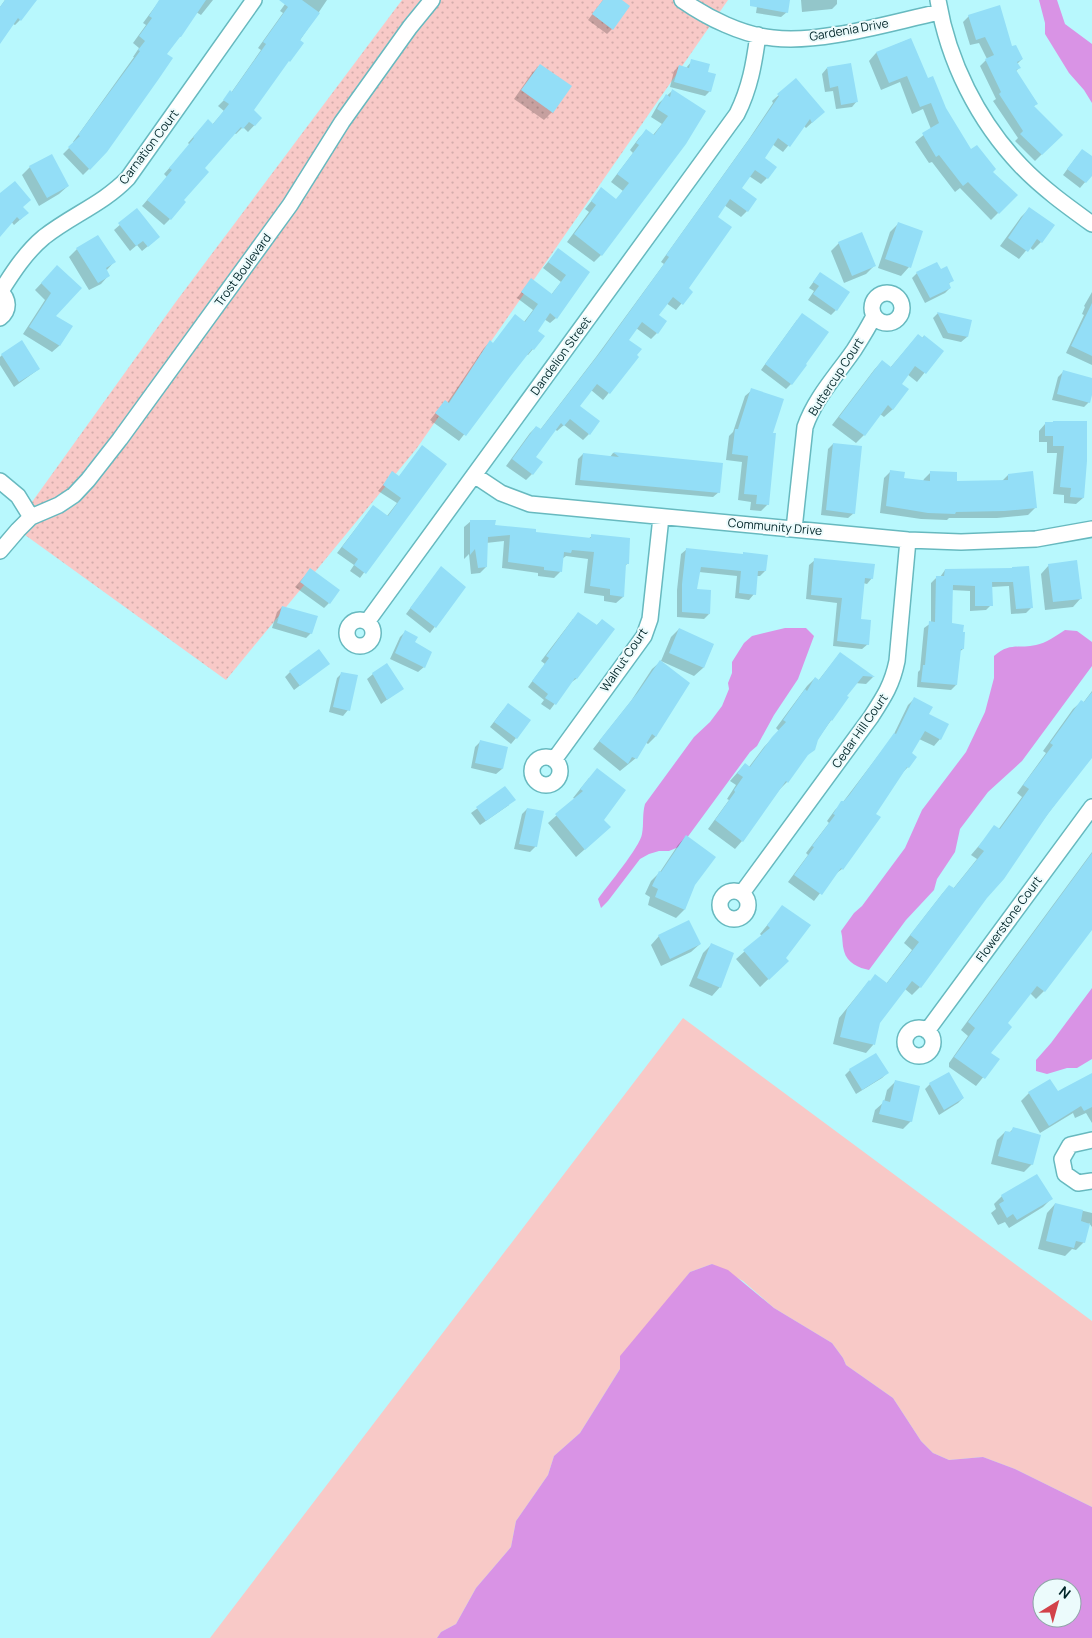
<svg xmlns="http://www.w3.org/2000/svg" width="1092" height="1638" viewBox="0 0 1092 1638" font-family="Manrope,sans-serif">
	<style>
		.green { fill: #f8c9c7 }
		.park { fill: url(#park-dots) }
		.water { fill: #d993e5; fill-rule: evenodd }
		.shadow { fill: #0003 }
		.building { fill: #93def7 }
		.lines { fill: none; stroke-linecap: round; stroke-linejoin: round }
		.street-casing { stroke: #67b9bf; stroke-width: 18 }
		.street { stroke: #fff; stroke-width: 15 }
		.labels { text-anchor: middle; stroke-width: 4; stroke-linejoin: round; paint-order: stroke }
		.street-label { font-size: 12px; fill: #012528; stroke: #ecfbfc }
	</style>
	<defs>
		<pattern id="park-dots" width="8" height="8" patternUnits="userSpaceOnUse" patternTransform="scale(1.25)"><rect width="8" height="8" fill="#f8c9c7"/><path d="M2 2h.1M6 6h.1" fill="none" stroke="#d3acab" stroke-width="1.8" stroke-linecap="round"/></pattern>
	</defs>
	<rect width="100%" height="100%" fill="#b8f8fd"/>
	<path class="green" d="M683,1018L1092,1321V1507L1015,1469L983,1457L949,1460L933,1453L921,1441L893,1398L846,1365L843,1358L832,1343L774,1308L743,1281L712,1264L690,1272L663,1307L620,1369L580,1433L554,1456L548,1475L516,1521L511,1547L476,1588L456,1624L441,1632L437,1638H210Z"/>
	<path class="park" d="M402,0H728L417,448L226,680L14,527L175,303Z"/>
	<path class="water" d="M1039,0H1057L1065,24L1092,44V103L1084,90L1069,73L1045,34V23Z
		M785,628H806L814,636L798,679L774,715L757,746L750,752L681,846L669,851H659L649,854L640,859L608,901L601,908L598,899C607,886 640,847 642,834C644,824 642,815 645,804L694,737L710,722L722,706L729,689L728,683L732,673V662L744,643L752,636Z
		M1065,630L1077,631L1092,642V666L1022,761L988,792L960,829L955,852L937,879L934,890L906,920L869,970C859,968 847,963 844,951C842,945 843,938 841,931L854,913L862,906L905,848L922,810L966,752L985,712L994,678V656C1010,642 1018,649 1036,645C1046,643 1056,636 1065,630Z
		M1092,988V1059L1077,1068H1067L1047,1074L1036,1071V1060L1051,1043Z
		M712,1264L728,1270L774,1308L832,1343L843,1358L846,1365L893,1398L921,1441L933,1453L949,1460L983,1457L1015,1469L1092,1507V1638H437L441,1632L456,1624L476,1588L511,1547L516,1521L548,1475L554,1456L580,1433L620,1369V1356L690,1272ZM1042,1588H1072V1618H1042Z"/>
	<path class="shadow" d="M5,0H35L20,20L15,25L13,24L0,42V7Z
		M160,0H213L201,15L196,12L173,43L106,152L83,175L63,154L74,143L73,142L134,57H133L139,48L133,43L146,25L143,23Z
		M288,0H327L253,110L261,118L248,132L243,127L236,134L234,133L203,168L170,219L164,225L142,206L167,177L164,174L190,145L188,143L202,127L212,125L224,111L218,106L231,93L261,50L258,48L283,13L280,11Z
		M603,0H620L612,29L607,34L588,20Z
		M758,0H789L787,12L781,17L756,13Z
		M801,0H837V4L832,9L802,12Z
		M969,16L1012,48L1022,59L1017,64L1019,68L1015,72L1037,103L1033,107L1061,135L1035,161L1015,141L1018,138L993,101L996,99L980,66L987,59L979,43L970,45L963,22Z
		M910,39L927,79L970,151L1016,195L991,220L960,188L955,192L932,162L929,163L915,142L931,129L923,109L912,114L900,82L881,90L869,61L876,53Z
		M692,61L706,73L710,91L705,96L670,87L674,71L679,66L686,68Z
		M540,65L552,112L544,120L514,99L532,73Z
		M827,68L857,101L852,107L836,109L833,91L825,92L822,74Z
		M796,80L817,118L806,128L804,126L783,152L772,144L763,158L775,167L767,178L761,184L749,176L740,188L747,211L741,217L724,205L716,217L687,289L691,292L676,310L666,303L657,315V333L651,339L636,328L627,340L638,357L603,400L591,390L578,406L589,434L583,440L564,425L557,431L555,429L535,457L532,474L526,480L506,466L530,433L536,427L540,430L596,357L664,264L661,262L749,139L773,103L772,101Z
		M672,91L705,111L601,255L594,262L567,242L589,212L585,209L601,189L616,200L623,191L611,182L633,153L630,150L639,138L646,131L653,135L662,124L651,117L659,103Z
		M1077,156H1092V174L1080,188L1063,175Z
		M30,167L68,186L59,194L39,206L22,175Z
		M0,195L22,207V218L14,225L0,208Z
		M1029,209L1041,242L1033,250L1029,247L1019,259L1000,246L1021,217Z
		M137,210L153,242L142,251L137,245L130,251L114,230Z
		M898,224L909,267L901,276L878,268L890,232Z
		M98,236L114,262L106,271L109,275L101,284L89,290L69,257L77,249Z
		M839,243L875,265L866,274L844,283L831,251Z
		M558,250L588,273L556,318L550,323L544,319L536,331L533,349L528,355L526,354L459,441L430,420L445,401L447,403L484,348L490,342L493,344L524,322L533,310L517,298L526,286L551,295L561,282L543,268Z
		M940,271L952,280L948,285L950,288L945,293L925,303L912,278L917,273Z
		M820,273L836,310L831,315L808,300L814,291L809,288Z
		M50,274L55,316L71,327L59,346L52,352L23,334L45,300L35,290Z
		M1092,292V365L1066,353L1084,315L1082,314L1085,307L1084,306Z
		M938,313L970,321L967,337L961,342L943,338L933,318Z
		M797,320L791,384L786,389L761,370Z
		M918,335L922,338L924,336L942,351L917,382L907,374L900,384L893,409L884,417L880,414L864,435L856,443L832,425L874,370L882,361L890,368Z
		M2,355L39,369L14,387L0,365V357Z
		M1063,372L1092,379V390L1089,402L1084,407L1052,400L1058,377Z
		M752,390L771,434L768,504L761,511L750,510L751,502L738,500L742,462L726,460L729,436L733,432L745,396Z
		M1085,422L1083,498L1076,504L1064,503V495L1053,494L1057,453H1047V442H1039V431L1045,424Z
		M833,444L854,513L848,518L821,515L828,449Z
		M422,447L445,464L360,578L350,571L354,565L337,553L373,506L387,516L397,503L378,491L393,473L399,477Z
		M613,453L722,464L719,492L713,497L575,485L578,459L583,454L610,457Z
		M891,471L903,479L923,481L924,479L931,472L956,482L1002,481L1008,475L1035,508L1028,515L997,518H949L947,520L921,519L880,513L884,478Z
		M471,521L534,533L588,539L592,536L628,563L625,566L623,597L616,603L604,601V596L584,593L588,559L566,556L562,559L560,572L554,578L538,576V573L502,568L504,541L486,543V567L480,573L471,574L469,554L464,559V527Z
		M687,549L765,571L760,576H756L754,594L749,600L735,598L737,576L699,572L695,590L709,614L704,619L677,617V590L681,554Z
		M815,560L872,578L867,584L863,583L859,620L868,644L862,649L833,646L837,603L806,599L809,565Z
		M1049,565L1081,598L1073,607L1045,610L1041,574Z
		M441,567L465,587L430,633L406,614Z
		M310,570L329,603L324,608L295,587Z
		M945,570H1011L1031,608L1026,613L1011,614L1009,586L991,587V605L986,610L970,611V591L951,590L950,625L963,649L959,652L956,685L951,690L917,687L918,672L920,670L924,628L931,623V583L937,577H940Z
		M282,607L311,633L306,638L272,628L277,612Z
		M573,619L596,626L602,620L576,679L570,683L550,710L541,704L544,700L528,687L545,664L541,661Z
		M679,629L713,645L703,668L694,676L661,661L671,637Z
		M405,632L414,643L424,667L418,672L390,659L400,637Z
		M840,653L873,677L866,684L855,683L846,696L847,698L787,782L779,790L742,841L735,849L708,829L729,800L727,799L736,785L730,781L745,764L749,767L764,747L779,731L776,728L807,686L815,678L818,681Z
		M660,662L688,684L655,737L648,744L645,742L636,758L620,771L593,749L631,701L652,669Z
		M328,664L294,690L285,677L290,672Z
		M342,673L348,710L343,716L329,712L337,678Z
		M373,674L402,689L381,704L367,679Z
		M1092,691V754L920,987L912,995L905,989L879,1023L873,1045L866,1053L833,1044L839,1018L869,981L886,984L912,950L904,943L942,894L949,886L953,889L977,859L971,855L995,827L998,830L1022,797L1017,793L1046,753L1043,751L1073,709L1081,702L1083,703Z
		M915,698L940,739L934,746L919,739L910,754L908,767L901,774L874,814L879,818L842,869L834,875L814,901L788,882L808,855L806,853L829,823L827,821L835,810L843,802L893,736L908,705Z
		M503,710L516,738L511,744L490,727Z
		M480,742L506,747L502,769L496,774L471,768L475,747Z
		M589,778L603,820L601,835L576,857L548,823L575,799L573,798Z
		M505,788L509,805L480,825L471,813Z
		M527,809L536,846L530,852L514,849L522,814Z
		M686,836L694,884L684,910L676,918L648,905L650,897L645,894L651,881L660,872L678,845Z
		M1092,852V928L1044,991L1036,999L1030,993L1006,1023L990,1054L998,1059L976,1086L949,1067V1063L968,1036L961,1030Z
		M783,906L785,958L779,969L760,987L736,959L762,936L760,934Z
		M659,936L700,944L691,952L661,966L651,945Z
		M711,945L720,987L712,996L689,986L703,953Z
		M850,1070L887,1073L882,1078L856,1094L845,1075Z
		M1092,1075V1123L1086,1113L1075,1118L1073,1113L1040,1133L1021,1101L1029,1093H1057Z
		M896,1081L911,1121L903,1129L872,1122L875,1110L884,1102L887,1090Z
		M930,1084L963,1098L958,1103L939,1115L925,1089Z
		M1013,1129L1032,1164L1024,1172L991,1164L997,1140L1005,1132L1009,1133Z
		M1002,1196L1051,1199L1043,1207L1009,1228L1005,1222L998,1225L991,1213L996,1209L994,1204Z
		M1055,1204L1092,1213V1227L1089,1223L1084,1242L1076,1250L1072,1249L1065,1256L1038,1249L1047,1213Z"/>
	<path class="building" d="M5,0H37L21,21L18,18L0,44V7Z
		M159,0H206L181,37H180L167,54L173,58L158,80L107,152L90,170L68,147L80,136L78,135L140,51L138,50L145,41L139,36L152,18L149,16Z
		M279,0H302L320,13L300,40L304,43L290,62L289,61L254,110L262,118L255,126L249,122L243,129L241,127L205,168L209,172L184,200L186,202L171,220L147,200L172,170L169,168L194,138L193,137L208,119L213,124L229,104L223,100L230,90L232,92L266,44L263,42L288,7Z
		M603,0H622L630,6L613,30L592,14Z
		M750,0H790L788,13L750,6Z
		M1000,5L1012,46L1016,45L1023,59L1017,62L1021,68L1016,70L1038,104L1034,106L1063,135L1042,155L1020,134L1023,131L999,94L1001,92L985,59L994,55L985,37L976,40L968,15Z
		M911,38L928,78L933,76L946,108L971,149L977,145L996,169L993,172L1018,195L999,214L968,182L963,186L939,155L936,157L922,133L939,123L931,103L920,107L907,76L889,83L876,52Z
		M691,59L710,64L708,72L716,74L711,92L674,82L679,65L689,68Z
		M851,63L858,102L841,105L838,86L830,88L827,67Z
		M540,64L572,86L553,113L521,90Z
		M796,78L825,112L812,123L810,119L790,147L778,138L765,158L777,167L768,179L755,170L742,188L757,199L748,212L730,199L718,217L732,227L689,288L693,292L683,305L673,297L659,315L667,321L658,334L642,322L629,340L642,349L637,355L639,357L610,394L597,384L580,406L600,421L590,435L570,419L564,426L561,423L536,457L543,462L533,475L512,459L536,426L541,429L602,350L669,257L666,255L755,131L779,96L777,94Z
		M672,89L706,111L686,144L602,256L574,234L596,205L591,201L601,187L616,199L629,183L617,174L639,145L636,143L646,129L654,135L668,116L657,109L666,94L670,97Z
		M1082,149L1092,156V176L1086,183L1067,169Z
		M52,154L69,186L47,198L29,166Z
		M15,181L31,200L23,207L29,213L20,220L17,217L0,237V193Z
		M1029,207L1055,225L1042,243L1037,239L1028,252L1008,238Z
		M137,208L160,237L148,247L143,241L136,246L118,223Z
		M898,222L923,231L911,268L885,259Z
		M862,232L876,266L852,276L838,242Z
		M98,235L116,262L106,268L110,276L98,283L76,248Z
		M558,248L590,272L557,319L550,313L538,331L545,336L534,350L532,349L510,377L466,436L435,413L445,400L449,403L490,340L493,343L515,314L525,322L538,304L521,292L531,278L552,294L566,275L548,262Z
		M937,262L941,269L947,266L954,281L949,283L951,288L930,298L916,272Z
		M57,265L82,288L56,316L73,326L60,346L29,327L51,293L41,283Z
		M820,272L850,292L837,311L813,294L819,286L813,282Z
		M1092,303V356L1071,346Z
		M937,312L972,320L968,337L948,333Z
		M802,313L829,332L806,364L807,365L792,385L765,364Z
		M918,334L923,338L924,335L944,351L926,374L915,366L902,384L909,389L893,410L888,405L865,436L839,417L882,360L891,367Z
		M22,340L40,369L19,382L1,354Z
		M1063,370L1092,378V395L1090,403L1057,394Z
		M751,388L784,399L773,433H776L769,505L756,504L757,495L744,494L748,456L732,454L735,429H738Z
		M1053,421H1087V461L1084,498L1070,497L1071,488L1060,487L1064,446H1053V436H1045V422H1053Z
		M833,443L862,446L855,514L826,510Z
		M422,445L447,464L366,574L354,565L358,559L342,547L373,505L388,516L401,498L383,485L392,471L399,476Z
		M613,452L723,463L720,493L580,480L583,453L619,457Z
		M890,470L905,472L904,478L930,481V471L957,472V481L1008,480V474L1033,471L1037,508L1004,511L956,512L955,514L928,513L886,506Z
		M470,520H496L495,525L536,529V532L591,538V534L630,538L629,564H626L624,597L610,595V589L590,586L594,552L572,550L571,553L564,552L562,572L544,570V567L508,562L510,535L488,537L487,567L478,568L475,549L470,555Z
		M686,548L743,554V552L768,555L766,571H758L756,595L739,593L741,571L701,567L697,589L711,590L710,614L682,612V584Z
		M814,558L875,564L873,579L865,578L861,619L871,620L869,645L837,641L842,598L811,595Z
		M1077,560L1082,599L1053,602L1048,564Z
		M441,566L466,587L436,628L410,608Z
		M1029,566L1033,608L1016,609L1013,582H992L993,606H975V586L953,585L952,623L964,625L963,632H965L964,649H961L957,685L921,682L923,665H925L929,621L935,622L936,576H944L945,569L1012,568V567Z
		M310,568L340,590L330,604L300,582Z
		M282,606L318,616L312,634L277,623Z
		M578,612L597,625L602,619L615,629L577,679L575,678L556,705L545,698L548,694L532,681L549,658L546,656Z
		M679,628L714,644L704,668L669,653Z
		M405,630L418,637L415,642L432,652L425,668L395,653Z
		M319,649L330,664L300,686L289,671Z
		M840,652L875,677L863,676L847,696L849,697L832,721L831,720L818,740L815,750L808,755L788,783L786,781L743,842L715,820L735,792L734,790L743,777L737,773L745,763L750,767L772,737L786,722L783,720L805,689L807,691L815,677L819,680Z
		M660,660L690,683L656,737L652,734L637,759L632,757L628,764L599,741L638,692Z
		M387,663L404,689L387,700L372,673Z
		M341,672L358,675L350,711L333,707Z
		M1092,692V758L1048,814L1004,879L987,898L921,988L912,981L880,1023L875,1045L840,1037L847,1009L869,980L870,981L875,974L887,983L919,942L910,935L949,885L954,888L984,851L978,847L994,825L1000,829L1029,789L1023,785L1053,745L1050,743L1081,700L1084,702Z
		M914,697L933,707L929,714L949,724L941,740L925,731L912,753L917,757L909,768L907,767L876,814L881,817L843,870L841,868L822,895L794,875L814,847L812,846L835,815L833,814L841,801H844L850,794L894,733L896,734Z
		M508,703L531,720L517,739L494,722Z
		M480,740L508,747L503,769L475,763Z
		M597,768L626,790L604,820L611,827L585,850L555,814L583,791L580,789Z
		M505,786L516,800L486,821L476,807Z
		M527,808L544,811L537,847L519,844Z
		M686,835L716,857L695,885L685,910L655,897L658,889L652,886L659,871L661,872Z
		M1092,853V930L1045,992L1037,986L1008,1023L1012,1027L991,1053L1000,1059L985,1079L954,1057L975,1028L968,1022Z
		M782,905L811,925L786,958L789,961L769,980L743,950L770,928L767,925Z
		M689,920L701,944L670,959L658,935Z
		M711,943L734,953L721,988L697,978Z
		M876,1053L889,1073L862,1090L849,1069Z
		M949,1072L964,1098L944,1110L929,1083Z
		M1092,1073V1107L1084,1111L1081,1106L1049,1126L1028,1092L1050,1079L1058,1091Z
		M895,1080L920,1086L912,1122L879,1114L883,1100L890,1102Z
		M1013,1127L1041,1135L1033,1165L998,1156L1005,1131L1011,1132Z
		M1037,1174L1053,1199L1017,1220L1013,1214L1007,1218L999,1204L1004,1201L1001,1195Z
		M1055,1203L1083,1210L1081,1221L1090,1224L1085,1243L1076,1241L1074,1248L1046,1241Z"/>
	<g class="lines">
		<defs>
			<path id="street" d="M682,0C708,18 742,35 773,38C822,44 892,22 940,12
				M938,0C948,61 978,121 1021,166C1042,188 1067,206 1092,224
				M0,291C9,299 10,310 0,318
				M1,291C13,272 26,252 44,237C72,215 103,204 128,178L254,0
				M872 308a15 15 0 1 1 30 0a15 15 0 1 1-30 0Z
				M474,475L501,493L530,504L908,540L961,542L1036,539L1092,529
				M0,481L18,496L31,517
				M794,529L805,427C815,398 836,376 854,350C861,339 868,328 874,316
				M0,551L18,530L31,517L59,505L74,495L88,480L120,439L290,205L342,122L410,27L432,0
				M347 633a13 13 0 1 1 26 0a13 13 0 1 1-26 0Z
				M367,622L737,114C750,88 754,64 758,35
				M532 771a14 14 0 1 1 28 0a14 14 0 1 1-28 0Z
				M554,760L644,636L650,619L661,517
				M720 905a14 14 0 1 1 28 0a14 14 0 1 1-28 0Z
				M742,893L871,717C884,697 892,685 897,661L908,540
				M905 1042a14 14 0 1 1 28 0a14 14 0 1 1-28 0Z
				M927,1031L1092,807
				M1092,1140L1070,1145L1062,1159L1065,1174L1078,1183L1092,1181"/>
		</defs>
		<use href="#street" class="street-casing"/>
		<use href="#street" class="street"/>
	</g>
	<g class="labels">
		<g class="street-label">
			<text transform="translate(849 30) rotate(-10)" y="4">Gardenia Drive</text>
			<text transform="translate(149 147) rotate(-53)" y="4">Carnation Court</text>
			<text transform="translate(243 270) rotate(-54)" y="4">Trost Boulevard</text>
			<text transform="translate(561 356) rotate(-54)" y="4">Dandelion Street</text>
			<text transform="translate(836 377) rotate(-57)" y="4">Buttercup Court</text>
			<text transform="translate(775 527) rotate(5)" y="4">Community Drive</text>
			<text transform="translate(624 660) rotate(-56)" y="4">Walnut Court</text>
			<text transform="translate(860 731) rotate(-55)" y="4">Cedar Hill Court</text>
			<text transform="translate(1009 919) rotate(-54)" y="4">Flowerstone Court</text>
		</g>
	</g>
	<g transform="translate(1057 1603) rotate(37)"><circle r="24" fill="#ecfbfc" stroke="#8ea5a7"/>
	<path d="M0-4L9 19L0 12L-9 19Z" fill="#d2424a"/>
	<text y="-8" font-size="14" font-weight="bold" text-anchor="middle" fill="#012528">N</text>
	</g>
</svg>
